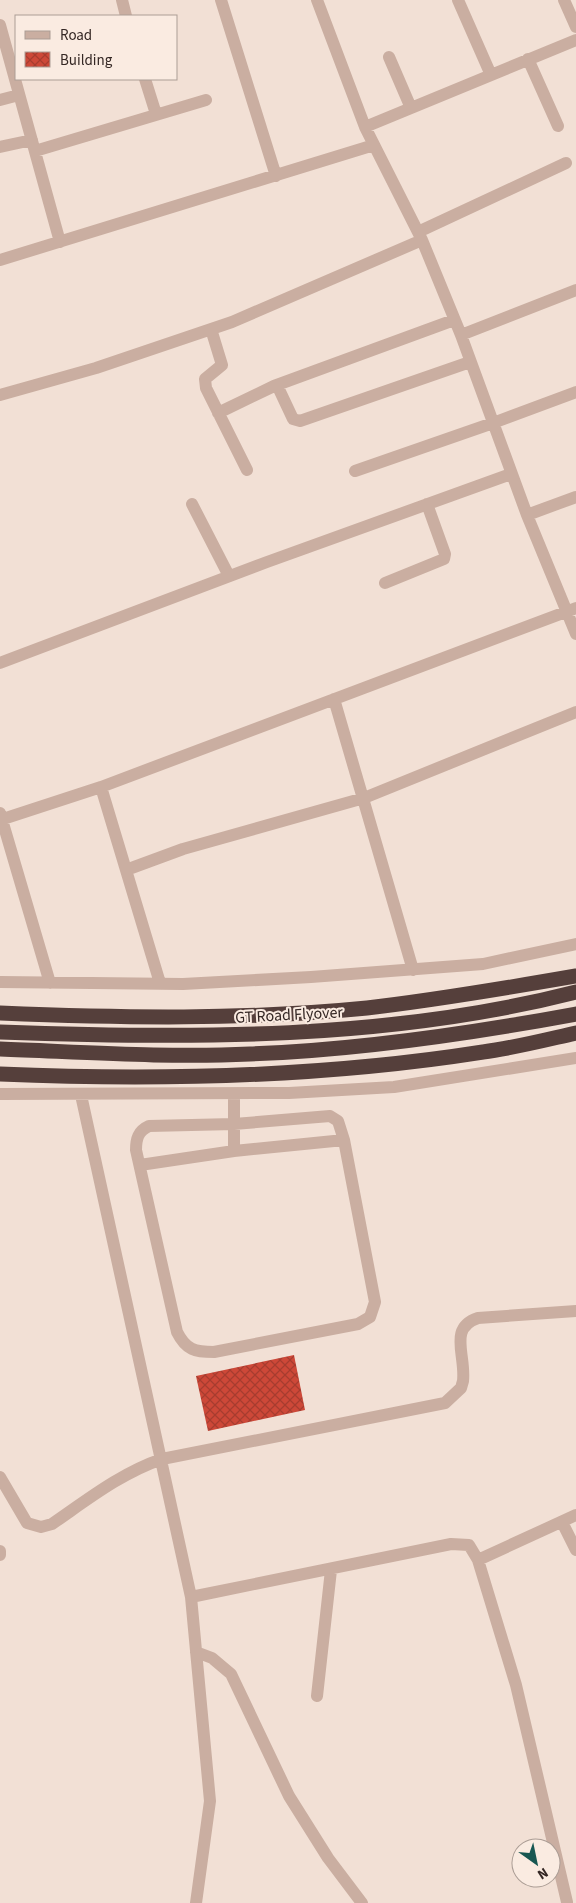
<svg xmlns="http://www.w3.org/2000/svg" width="576" height="1903" viewBox="0 0 576 1903" font-family="'Source Sans 3',sans-serif">
	<style>
		.building { fill: url(#building-cross-hatch) }
		.lines { fill: none; stroke-linecap: round; stroke-linejoin: round }
		.minor { stroke: #caaea1; stroke-width: 12 }
		.highway { stroke: #553f3b; stroke-width: 15 }
		.labels { text-anchor: middle; stroke-width: 4; stroke-linejoin: round; paint-order: stroke }
		.street-label { font-size: 16px; fill: #342724; stroke: #faebe1 }
	</style>
	<defs>
		<pattern id="building-cross-hatch" width="8" height="8" patternUnits="userSpaceOnUse" patternTransform="scale(1.25)"><rect width="8" height="8" fill="#cd4838"/><path d="M0 0l8 8M0 8l8-8" fill="none" stroke="#a73c2f"/></pattern>
	</defs>
	<rect width="100%" height="100%" fill="#f2e0d5"/>
	<path class="building" d="M294,1355L305,1410L208,1431L196,1376Z"/>
	<g class="lines">
		<path class="minor" d="M122,0L126,16
			M221,0L276,176
			M317,0L365,127L422,240L461,335L527,515L576,634
			M458,0L491,75
			M564,0L576,27
			M0,25L60,242
			M389,57L411,108
			M528,59L558,126
			M145,79L156,114
			M0,100L19,95
			M365,127L576,40
			M0,147L32,140
			M35,151L206,100
			M418,232L566,163
			M0,260L374,145
			M211,329L222,365L205,379L206,388L247,470
			M461,335L576,290
			M277,385L293,419L300,421L470,362
			M0,395L96,368L232,322L422,240
			M218,413L274,386L454,320
			M355,471L493,423L576,392
			M192,504L229,576
			M527,515L576,497
			M385,583L444,559L445,554L427,504
			M0,663L267,562L511,474
			M334,699L413,970
			M101,787L160,983
			M0,813L50,983
			M3,819L101,787L576,608
			M126,870L183,849L364,798L576,712
			M0,982L183,984L311,977L483,964L576,944
			M0,1094L289,1093L394,1087L576,1058
			M234,1094V1151
			M81,1095L191,1597L210,1801L196,1903
			M330,1116L338,1121L344,1140L375,1302L370,1317L358,1324L214,1352C195,1352 186,1350 177,1332L136,1150C136,1139 138,1131 149,1126L234,1124Z
			M140,1165L234,1151L344,1140
			M0,1477L27,1523L41,1527L52,1524C87,1500 121,1473 162,1459L445,1403L461,1388L463,1381C466,1355 448,1328 478,1318L576,1311
			M562,1522L576,1550
			M0,1551V1555
			M478,1560L576,1515
			M191,1597L451,1544L469,1545L478,1560L516,1685L567,1902
			M196,1652L212,1658L231,1674L289,1796L328,1858L362,1903
			M317,1696L331,1570"/>
		<path class="highway" d="M0,1013C122,1018 246,1020 367,1008C437,1000 507,988 576,976
			M0,1032C192,1039 388,1040 576,992
			M0,1049C83,1052 167,1058 250,1054C359,1050 468,1034 576,1014
			M0,1074C161,1081 324,1077 483,1052C514,1048 545,1040 576,1033"/>
	</g>
	<g class="labels">
		<g class="street-label">
			<text transform="translate(289 1014) rotate(-3)" y="6">GT Road Flyover</text>
		</g>
	</g>
	<rect x="15" y="15" width="162" height="65" fill="#faebe1" stroke="#ab9d95"/>
	<rect x="25" y="31" width="25" height="8" fill="#caaea1" stroke="#ab9d95"/>
	<text x="60" y="40" font-size="15" fill="#342724">Road</text>
	<rect x="25" y="52" width="25" height="15" fill="url(#building-cross-hatch)" stroke="#ab9d95"/>
	<text x="60" y="65" font-size="15" fill="#342724">Building</text>
	<g transform="translate(536 1863) rotate(147)"><circle r="24" fill="#faebe1" stroke="#ab9d95"/>
	<path d="M0-4L9 19L0 12L-9 19Z" fill="#185752"/>
	<text y="-8" font-size="14" font-weight="bold" text-anchor="middle" fill="#342724">N</text>
	</g>
</svg>
